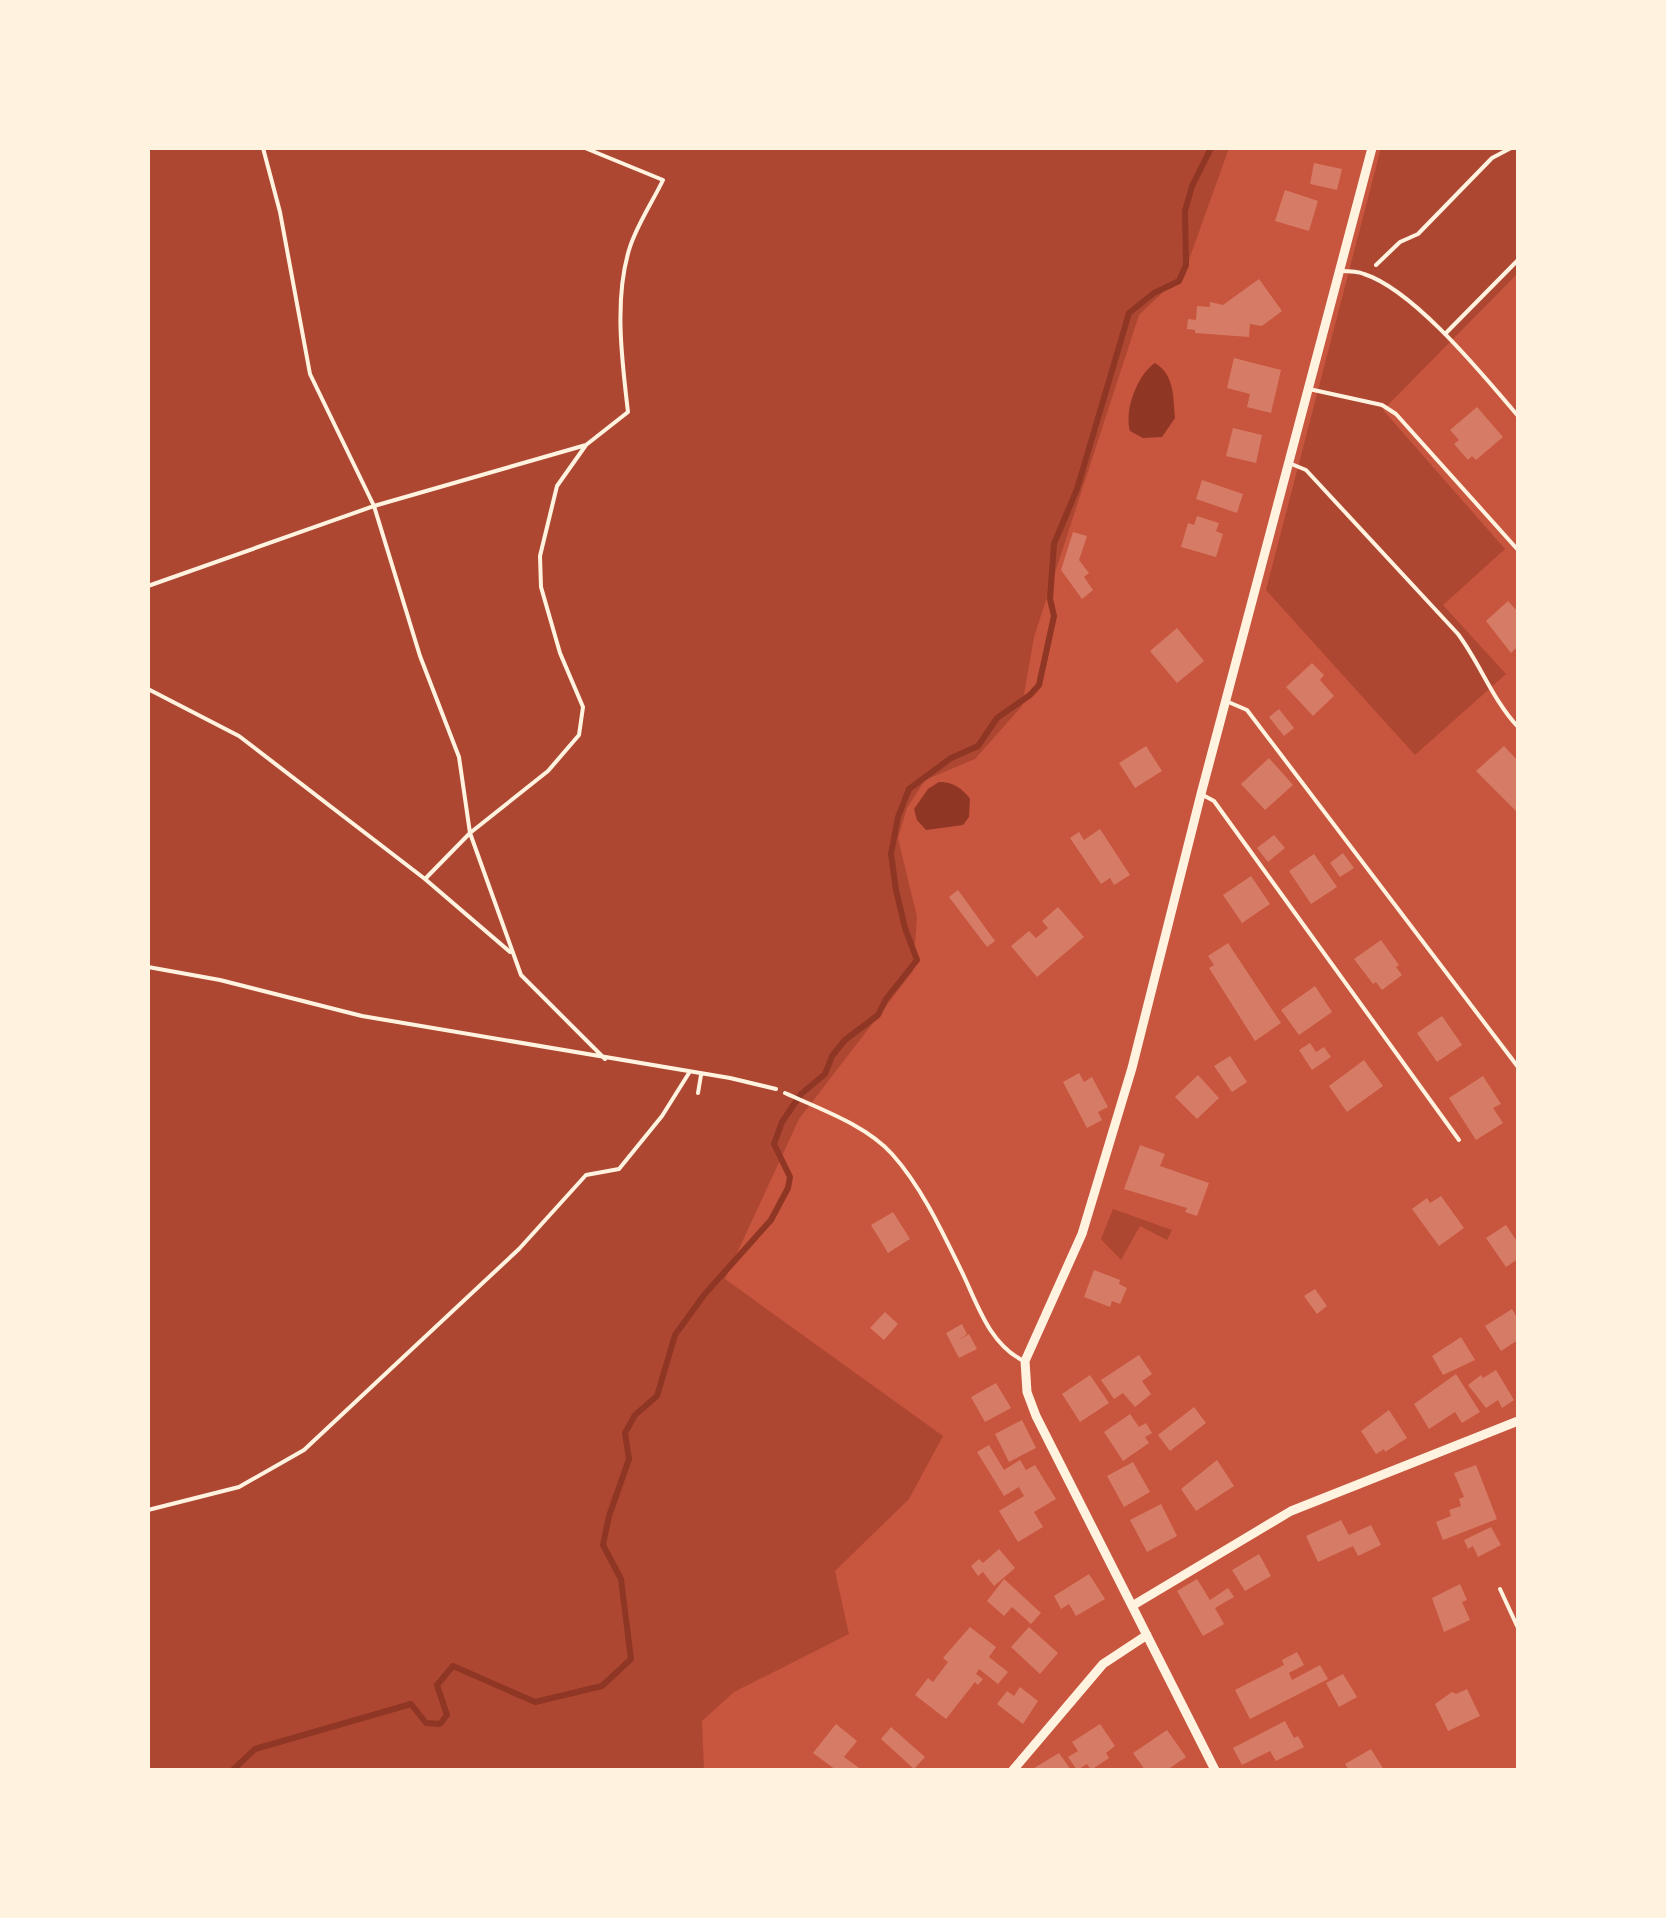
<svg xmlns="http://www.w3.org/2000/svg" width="1666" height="1918" viewBox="0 0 1666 1918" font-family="'Golos Text',sans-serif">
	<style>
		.green { fill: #ae4732 }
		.water { fill: #8f3625 }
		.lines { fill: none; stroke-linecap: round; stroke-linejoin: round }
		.stream { stroke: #8f3625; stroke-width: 6 }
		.building { fill: #d67c66 }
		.path { stroke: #fff3e0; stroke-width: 4 }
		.service { stroke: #fff3e0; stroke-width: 4 }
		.minor { stroke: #fff3e0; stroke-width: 9 }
	</style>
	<rect width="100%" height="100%" fill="#c8553d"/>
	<path class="green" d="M148,148H1229L1185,271L1139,315L1034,637L1022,706L975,759L925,780L907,808L898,838L917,917L913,971L799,1119L725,1279L943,1436L909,1499L835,1571L849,1634L734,1692L702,1721L704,1770H148Z
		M1381,148H1518V273L1383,410L1505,549L1443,605L1506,674L1415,755L1266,590Z
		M1113,1209L1172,1230L1167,1240L1140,1226L1121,1260L1101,1239Z"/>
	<path class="water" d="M1155,363C1175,375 1173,398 1175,418L1162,437L1143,438L1130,431C1124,411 1137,375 1155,363Z
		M939,782C953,782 962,788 970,799L969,817L963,825L926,830L917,820L914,809L928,789Z"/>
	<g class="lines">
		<path class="stream" d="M233,1770L255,1749L411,1704L426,1723L440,1724L447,1715L437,1685L453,1666L535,1702L602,1686L631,1659L621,1579L603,1545L609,1516L629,1459L625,1433L635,1415L657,1396L675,1335L704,1295L771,1220L788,1188L790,1177L774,1144L782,1122L801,1094L825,1074L832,1056L845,1040L878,1015L886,999L917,960L905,928L896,890L891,854L898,817L909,789L951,758L978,746L997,718L1030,695L1039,685L1054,616L1050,599L1054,544L1077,489L1129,313L1154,293L1179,281L1186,265L1185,211L1192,186L1211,148"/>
	</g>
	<path class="building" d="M1314,163L1342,169L1337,190L1310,184Z
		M1285,190L1318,201L1309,231L1275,221Z
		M1259,279L1282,311L1262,326L1250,324L1249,337L1195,333V330L1187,329L1188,319L1196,320L1197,306L1210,307V302L1223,305Z
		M1234,358L1281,370L1271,413L1247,407L1250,394L1227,388Z
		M1477,407L1503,437L1476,460L1472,456L1468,460L1454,444L1459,440L1450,430Z
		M1233,428L1262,435L1256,463L1226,456Z
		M1202,480L1243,494L1237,513L1196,499Z
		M1197,516L1219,523L1216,531L1223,534L1216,557L1181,547L1188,523L1194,525Z
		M1073,532L1087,536L1079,560L1089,573L1084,577L1093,590L1082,599L1061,570Z
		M1508,601L1518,612V646L1511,653L1486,621Z
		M1177,628L1204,661L1177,683L1150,651Z
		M1312,663L1324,675L1320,680L1334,696L1313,716L1286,687Z
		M1279,709L1294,728L1284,736L1269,717Z
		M1146,746L1162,771L1135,788L1119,763Z
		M1504,746L1518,761V813L1476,771Z
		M1269,758L1293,785L1265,810L1241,784Z
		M1100,829L1130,875L1114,885L1110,878L1101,884L1070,838L1079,832L1084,840Z
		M1274,835L1285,848L1268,862L1257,848Z
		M1343,853L1354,868L1340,877L1330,863Z
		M1314,854L1337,887L1311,904L1289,871Z
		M1251,876L1270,904L1242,923L1223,895Z
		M958,890L995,941L987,947L949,897Z
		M1058,907L1084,937L1037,977L1011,946L1029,931L1036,938L1048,928L1042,921Z
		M1381,940L1399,965L1396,967L1402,975L1382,990L1376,982L1373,984L1354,959Z
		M1228,943L1281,1023L1255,1041L1209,968L1214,965L1208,956Z
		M1315,986L1332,1012L1299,1035L1281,1010Z
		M1442,1016L1462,1045L1437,1062L1417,1033Z
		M1310,1043L1316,1052L1324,1047L1331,1057L1312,1070L1299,1050Z
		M1230,1056L1247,1082L1232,1092L1214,1066Z
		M1364,1060L1383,1086L1347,1112L1329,1086Z
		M1079,1073L1084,1082L1092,1077L1108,1107L1098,1112L1102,1120L1087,1128L1063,1082Z
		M1198,1075L1219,1098L1197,1119L1175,1097Z
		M1483,1076L1501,1104L1493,1108L1503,1123L1476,1140L1449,1098Z
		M1140,1145L1165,1154L1160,1166L1209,1183L1197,1216L1185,1212L1187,1208L1124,1189Z
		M1441,1196L1464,1228L1439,1246L1412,1209L1427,1198L1430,1203Z
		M893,1212L910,1239L888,1253L871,1225Z
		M1506,1225L1518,1243V1259L1506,1267L1486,1238Z
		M1094,1270L1120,1280L1119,1284L1127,1288L1120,1304L1112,1301L1110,1307L1084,1297Z
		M1315,1289L1327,1306L1317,1314L1304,1296Z
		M1512,1309L1518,1319V1340L1501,1351L1485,1326Z
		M885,1312L898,1324L884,1340L870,1328Z
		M962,1324L967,1334L957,1341L969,1334L977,1349L959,1358L946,1333Z
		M1461,1337L1475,1360L1443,1375L1432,1356Z
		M1139,1355L1152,1374L1142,1381L1151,1394L1135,1407L1123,1393L1114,1399L1101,1380Z
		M1496,1370L1514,1400L1502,1408L1498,1400L1486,1408L1468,1385L1481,1375L1483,1378Z
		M1456,1374L1480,1412L1462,1423L1455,1412L1429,1429L1414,1404Z
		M1090,1375L1109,1403L1080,1422L1062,1394Z
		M996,1383L1011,1408L985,1422L971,1397Z
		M1194,1407L1206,1423L1170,1451L1158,1435Z
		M1389,1410L1407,1438L1385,1452L1384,1449L1376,1454L1361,1431Z
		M1130,1414L1139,1427L1146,1423L1152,1433L1145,1437L1149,1443L1123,1461L1104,1432Z
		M1022,1420L1036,1448L1009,1462L995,1434Z
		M989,1445L1004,1470L1020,1460L1026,1470L1035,1465L1056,1499L1034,1512L1043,1527L1018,1542L999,1511L1024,1496L1019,1487L1004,1496L977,1452Z
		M1217,1460L1234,1486L1196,1511L1181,1489Z
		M1133,1462L1150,1492L1124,1507L1107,1476Z
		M1476,1465L1497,1519L1443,1540L1436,1522L1451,1516L1449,1510L1461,1506L1459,1499L1464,1497L1454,1473Z
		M1161,1504L1177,1536L1147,1552L1130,1520Z
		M1341,1520L1349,1535L1371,1525L1381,1545L1358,1556L1353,1546L1318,1562L1306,1536Z
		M1491,1527L1501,1545L1478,1557L1473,1546L1468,1549L1464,1540Z
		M999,1549L1015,1568L994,1586L983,1572L978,1576L971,1566L979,1559L983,1563Z
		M1259,1554L1271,1576L1245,1591L1232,1570Z
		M1089,1574L1105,1599L1076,1616L1069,1604L1061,1609L1054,1596Z
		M1004,1579L1041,1613L1031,1624L1012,1607L1004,1616L987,1601Z
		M1197,1579L1210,1600L1228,1588L1234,1597L1215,1608L1224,1624L1203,1636L1177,1591Z
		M1460,1584L1467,1600L1462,1602L1470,1620L1444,1632L1432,1598Z
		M970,1627L996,1647L989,1657L1008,1672L998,1684L979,1669L976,1674L983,1679L978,1685L975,1682L946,1719L915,1695L928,1678L933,1682L948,1662L943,1658Z
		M1029,1627L1058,1653L1040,1674L1011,1647Z
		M1297,1652L1304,1665L1289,1673L1292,1680L1320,1665L1328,1679L1250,1719L1235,1690L1284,1665L1282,1660Z
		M1343,1674L1357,1697L1339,1707L1326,1683Z
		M1020,1687L1038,1701L1023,1724L997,1704L1007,1691L1014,1696Z
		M1467,1689L1480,1716L1448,1731L1435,1704L1452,1692L1456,1694Z
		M1285,1721L1294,1738L1298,1736L1304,1747L1276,1761L1270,1751L1242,1765L1233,1748Z
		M836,1724L857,1741L844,1757L862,1770H836L813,1753Z
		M1100,1724L1115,1746L1106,1753L1109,1758L1091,1770L1087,1764L1077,1770L1068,1757L1078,1751L1072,1742Z
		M891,1727L925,1757L914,1769L881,1739Z
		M1167,1730L1186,1757L1167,1770H1145L1133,1753Z
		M1371,1749L1384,1770H1349L1345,1764Z
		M1059,1753L1071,1770H1031Z"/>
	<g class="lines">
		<path class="path" d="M263,148L280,212L310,374L374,506L420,656L459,757L470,833L425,879
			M585,148L663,180C652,203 636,226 629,250C614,300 622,361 628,412L586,445L557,486L540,556L541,587L560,653L583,707L579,735L548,771L470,833L521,975L605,1059
			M1376,265L1400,242L1418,234L1492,158L1511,148
			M148,586L374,506L586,445
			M148,689L239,736L425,879L510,952
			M148,967L220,980L362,1016L730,1078L776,1089
			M698,1093L701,1075
			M148,1510L239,1487L304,1450L519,1249L586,1175L619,1169L662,1116L689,1073"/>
		<path class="service" d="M1340,271C1348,271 1357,271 1364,274C1414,290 1483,375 1518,416
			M1445,334L1518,260
			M1309,389L1382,405L1396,414L1518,550
			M1289,463L1306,470L1458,634C1481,665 1492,699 1518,727
			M1226,701L1247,710L1518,1067
			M1201,794L1214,801L1459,1140
			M785,1093C820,1109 866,1125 892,1154C920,1185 941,1229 959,1266C976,1299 987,1342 1022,1360
			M1500,1589L1518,1628"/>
		<path class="minor" d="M1132,1606L1291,1511L1518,1421
			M1013,1770L1103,1664L1147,1635
			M1215,1770L1036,1416L1027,1392L1025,1361L1082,1234L1132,1068L1201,794L1372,148"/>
	</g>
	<rect width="1666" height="1918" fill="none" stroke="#fff3e0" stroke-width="300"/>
</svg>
